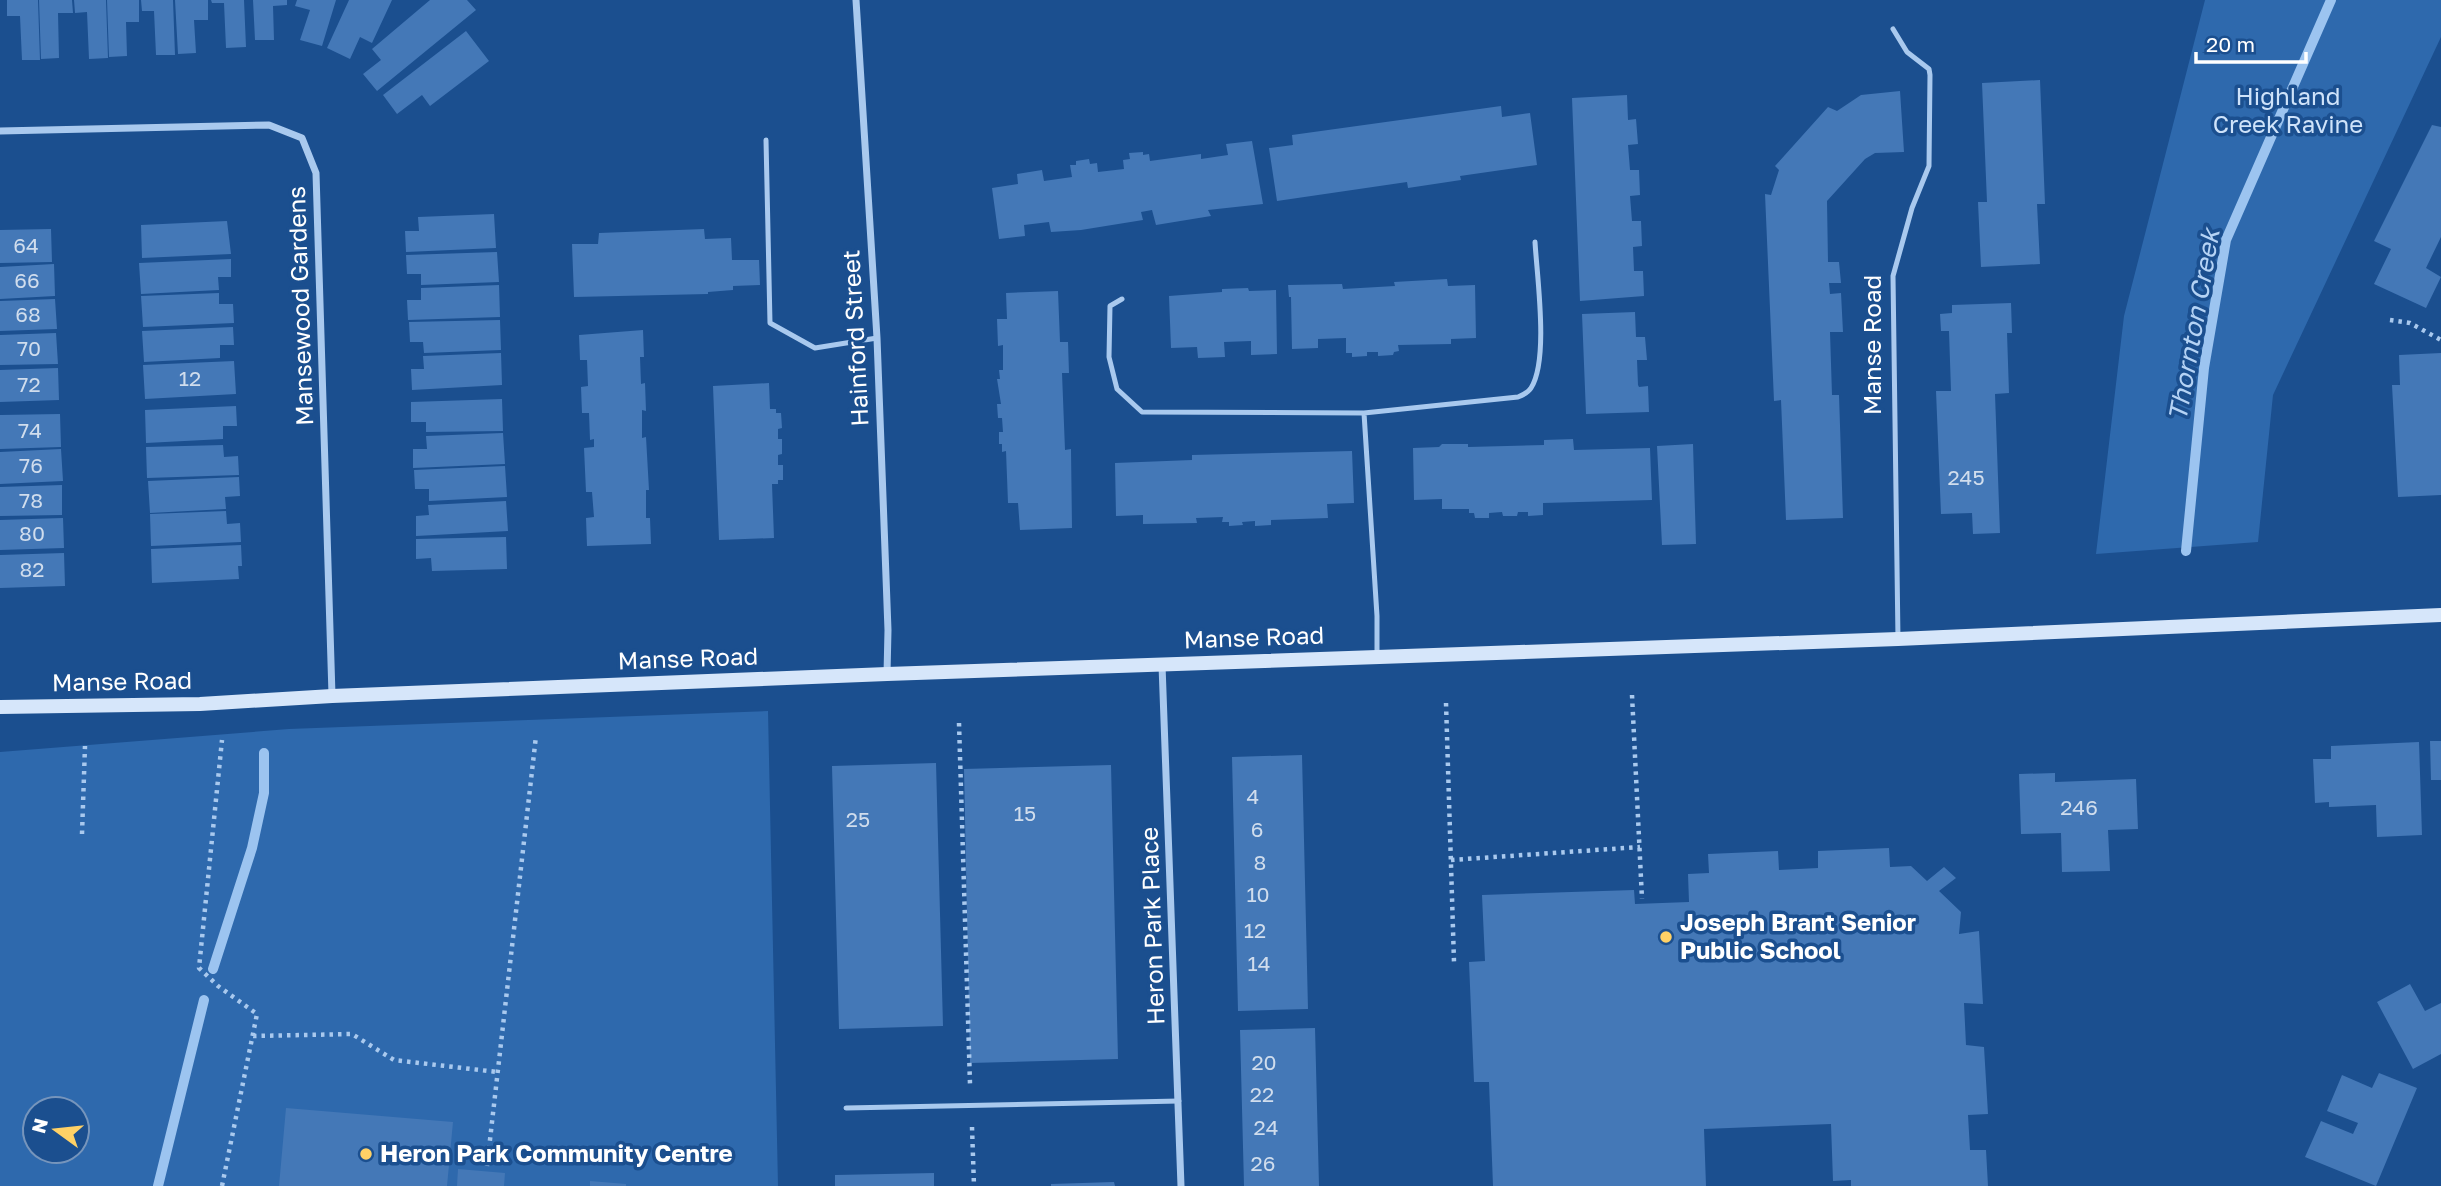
<svg xmlns="http://www.w3.org/2000/svg" width="2441" height="1186" viewBox="0 0 2441 1186" font-family="'Golos Text',sans-serif">
	<style>
		.green { fill: #2e69ad; fill-rule: evenodd }
		.lines { fill: none; stroke-linecap: round; stroke-linejoin: round }
		.stream { stroke: #9cc4f0; stroke-width: 10 }
		.building { fill: #4478b7 }
		.path { stroke: #a9c9ee; stroke-width: 4.5; stroke-dasharray: 3.5 5; stroke-linecap: butt }
		.lane { stroke: #a9c9ee; stroke-width: 5 }
		.street { stroke: #a9c9ee; stroke-width: 7 }
		.secondary { stroke: #d6e6fa; stroke-width: 14 }
		.poi-dot { fill: #ffd166; stroke: #1b4f8f; stroke-width: 2.5 }
		.labels { text-anchor: middle; stroke-width: 7; stroke-linejoin: round; paint-order: stroke }
		.number-label { font-size: 21px; fill: #d0dded }
		.park-label { font-size: 24px; fill: #cfe3fa; stroke: #1b4f8f }
		.street-label { font-size: 24px; fill: #fff; stroke: #1b4f8f }
		.poi-label { font-size: 24px; font-weight: bold; fill: #fff; stroke: #1b4f8f; text-anchor: start }
		.water-label { font-size: 26px; font-style: italic; fill: #b5d3f5; stroke: #1b4f8f }
	</style>
	<rect width="100%" height="100%" fill="#1b4f8f"/>
	<path class="green" d="M2205,0H2441V37L2273,395L2258,542L2096,554L2124,316Z
		M768,711L778,1186H0V752L289,729ZM35,1109H77V1151H35Z"/>
	<g class="lines">
		<path class="stream" d="M2186,551L2204,368L2226,240L2331,0
			M213,969L252,848L264,793V753
			M158,1186L204,1000"/>
	</g>
	<path class="building" d="M7,0H38L40,60H22L20,16H7Z
		M39,0H72L73,13H58L59,58L41,59Z
		M74,0H106L108,58L89,59L87,12L75,13Z
		M107,0H139V22H126L127,56L109,57Z
		M141,0H173L175,55H156L154,11H142Z
		M175,0H208V20H194L196,53L178,54Z
		M211,0H244L246,47L226,48L224,3H212Z
		M253,0H287V5L273,6L274,40H255Z
		M297,0H336L322,46L300,40L310,10L295,6Z
		M349,0H392L372,43L360,37L350,59L327,48Z
		M430,0H467L476,10L377,91L363,74L381,60L372,49Z
		M466,31L489,61L430,106L422,95L397,114L383,95Z
		M2040,80L2045,204H2037L2040,264L1981,267L1978,202H1987L1982,83Z
		M1900,91L1904,152L1875,153L1865,159L1827,201L1828,262H1839L1841,283H1829L1830,294L1841,293L1843,332H1830L1832,395H1839L1843,518L1786,520L1781,400L1774,401L1765,194L1771,195L1779,170L1775,166L1828,107L1837,111L1861,95Z
		M1627,95L1628,120L1636,119L1638,144L1628,145L1630,170H1639L1640,195L1630,196L1632,221H1641L1642,246L1633,247L1634,271H1643L1644,296L1580,301L1572,98Z
		M1501,106L1502,117L1530,113L1537,165L1460,176L1461,180L1408,188L1407,182L1277,201L1269,148L1293,145L1292,135Z
		M2432,125L2441,127V237L2426,268L2441,277L2426,308L2374,284L2391,249L2374,241Z
		M1252,141L1263,204L1208,210L1211,216L1156,225L1152,210L1141,212L1143,220L1081,230L1051,232L1049,222L1024,225L1025,236L999,239L992,188L1018,184L1017,174L1042,170L1044,181L1072,177L1070,165H1076V161L1089,159L1090,164L1097,163L1098,172L1124,169L1123,160L1130,159L1129,153L1143,152V155L1149,154L1150,161L1201,154V159L1228,155L1226,144Z
		M494,214L496,248L406,252L405,231H419L418,217Z
		M227,221L231,254L142,258L141,225Z
		M51,229L52,262L0,263V230Z
		M704,229L705,239L731,238L732,260H759L760,285L733,286V290L708,292V294L574,297L572,244H598L599,233Z
		M497,252L499,282L421,285V274H407L406,255Z
		M231,259V277H218L219,290L141,294L139,263Z
		M54,264L55,296L0,299V267Z
		M1447,279L1448,286L1475,285L1476,338L1451,339V344L1398,345L1399,351L1394,352L1393,355L1378,356V352H1367V356L1352,357V353H1346V338L1318,339V348L1292,349L1291,297H1289L1288,285L1342,284L1343,289L1395,286L1394,282Z
		M499,285L500,317L408,320L407,300H421V288Z
		M1248,288L1249,291L1276,290L1277,354L1251,355V341L1224,342L1225,357L1198,358L1197,347L1171,348L1169,296L1222,292V289Z
		M1058,291L1060,342H1068L1069,373H1062L1065,450L1071,449L1072,528L1020,530L1018,503H1008L1006,451L1002,452V444H999V432H1003L1002,418H998L997,404H1001L997,379H1000L999,370H1003V345L998,346L997,319H1007L1006,293Z
		M219,293V304H233L234,323L143,327L141,296Z
		M55,299L57,329L0,331V301Z
		M2011,303L2012,333H2007L2009,393L1995,394L2000,533L1973,534L1972,513L1941,514L1936,391H1951L1949,331H1941L1940,314L1952,313V305Z
		M1635,312L1636,337H1645L1647,360H1637L1638,385L1639,387L1648,386L1649,412L1586,414L1582,314Z
		M500,320L501,350L424,353L423,342H410L409,322Z
		M233,327L234,345H220V358L144,362L142,331Z
		M643,330L644,357H640L641,384L645,383L646,411L642,410V438L646,437L649,490H646V518H650L651,544L587,546L586,518L594,517L592,492H586L584,448L594,447V439L590,440L589,413H582L581,387L588,386L587,360H580L579,335Z
		M56,333L58,364L0,365V335Z
		M501,353L502,385L412,390L411,369H424L423,356Z
		M2441,353V495L2398,497L2392,385H2400L2399,355Z
		M234,361L236,394L145,399L143,365Z
		M58,368L59,400L0,402V370Z
		M769,383L770,409H776V413H781L782,428L778,429V439H782V454L778,455V465H783V480H778V484H772L774,538L719,540L713,386Z
		M502,399L503,431L426,432V422H411V402Z
		M236,406L237,426H223V439L146,443L145,410Z
		M60,414L61,447L0,449V415Z
		M503,433L505,464L413,468V449H427L426,436Z
		M1573,439L1574,450L1650,448L1652,500L1543,503V515L1528,516V512H1518L1517,516H1503L1502,512L1489,513V518H1475L1474,513H1469V509H1442V499L1414,500L1413,448L1439,447L1442,444H1468V447L1544,445V440Z
		M1693,444L1696,544L1662,545L1657,446Z
		M223,445L224,457L238,456L239,475L147,478L146,447Z
		M61,449L63,481L0,484V452Z
		M1352,451L1354,503L1327,504L1328,518L1271,520V525L1255,526V521L1242,522L1243,525L1229,526V522H1222L1223,517L1196,518L1197,523L1143,524V515L1116,516L1115,463L1192,460V455Z
		M505,466L507,497L429,501V489H415L414,470Z
		M239,477L240,496L225,497L226,509L150,513L148,481Z
		M62,485V515L0,516V487Z
		M506,501L508,531L416,536V516L429,515L428,505Z
		M226,511L227,524L240,523L241,542L151,546L150,514Z
		M63,518L64,548L0,550V520Z
		M506,537L507,569L432,571L431,558L416,559V539Z
		M241,545L242,566H238L239,579L152,583L151,549Z
		M64,553L65,586L0,588V555Z
		M2430,741H2441V780H2431Z
		M2419,742L2422,835L2377,837L2376,805L2329,807V802L2315,803L2313,759H2331V746Z
		M1302,755L1308,1009L1238,1011L1232,757Z
		M936,763L943,1026L839,1029L832,766Z
		M1111,765L1118,1059L970,1063L964,769Z
		M2055,773V782L2136,779L2138,829L2108,830L2110,871L2062,872L2061,833L2021,834L2019,774Z
		M1889,848L1890,867L1911,866L1927,881L1944,867L1956,878L1939,891L1961,912L1959,934L1979,931L1983,1004L1964,1003L1966,1045L1984,1047L1988,1114L1968,1115L1970,1150H1986L1988,1186H1851V1180L1833,1181L1831,1124L1704,1129L1706,1186H1493L1489,1082H1474L1469,962L1485,961L1482,895L1634,890L1635,904L1689,902L1688,874L1709,873L1708,854L1778,851L1779,870L1818,868V851Z
		M2410,984L2425,1011L2441,1003V1054L2413,1069L2377,1002Z
		M1315,1028L1319,1186H1244L1240,1030Z
		M2379,1073L2417,1088L2376,1186L2305,1157L2321,1121L2353,1134L2358,1123L2327,1111L2342,1075L2372,1088Z
		M286,1108L453,1122L447,1186H279Z
		M458,1169L505,1173L504,1186H457Z
		M934,1173V1186H835V1175Z
		M590,1181L626,1184V1186H590Z
		M1114,1182L1115,1186H1051V1184Z"/>
	<g class="lines">
		<path class="path" d="M2390,320L2410,323L2441,340
			M1632,695L1642,899
			M1446,703L1454,962
			M959,723L970,1084
			M82,834L85,746
			M1451,860L1640,847
			M253,1036L352,1034L394,1060L497,1072
			M972,1127L974,1186
			M487,1166L536,736
			M222,1186L257,1014L218,986L199,968L222,740"/>
		<path class="lane" d="M1893,29L1907,52L1929,69L1930,75L1929,166L1912,208L1893,276L1898,639
			M766,140L770,323L815,348L877,338
			M1122,299L1110,306L1109,357L1117,389L1142,412L1364,413L1518,397C1523,395 1528,393 1531,388C1549,360 1537,277 1535,242
			M1364,413L1377,616V655
			M846,1108L1179,1101"/>
		<path class="street" d="M856,0L877,338L888,630L887,674
			M0,131L269,125L302,138L316,173L332,695
			M1162,665L1181,1186"/>
		<path class="secondary" d="M0,707L200,704L332,696L887,674L1898,639L2441,615"/>
	</g>
	<g class="poi-dot">
		<circle cx="1666" cy="937" r="7"/>
		<circle cx="366" cy="1154" r="7"/>
	</g>
	<g class="labels">
		<g class="number-label">
			<text x="26" y="253">64</text>
			<text x="27" y="288">66</text>
			<text x="28" y="322">68</text>
			<text x="29" y="356">70</text>
			<text x="190" y="386">12</text>
			<text x="29" y="392">72</text>
			<text x="30" y="438">74</text>
			<text x="31" y="473">76</text>
			<text x="1966" y="485">245</text>
			<text x="31" y="508">78</text>
			<text x="32" y="541">80</text>
			<text x="32" y="577">82</text>
			<text x="1253" y="804">4</text>
			<text x="2079" y="815">246</text>
			<text x="1025" y="821">15</text>
			<text x="858" y="827">25</text>
			<text x="1257" y="837">6</text>
			<text x="1260" y="870">8</text>
			<text x="1258" y="902">10</text>
			<text x="1255" y="938">12</text>
			<text x="1259" y="971">14</text>
			<text x="1264" y="1070">20</text>
			<text x="1262" y="1102">22</text>
			<text x="1266" y="1135">24</text>
			<text x="1263" y="1171">26</text>
		</g>
		<g class="park-label">
			<text x="2288" y="105">Highland<tspan x="2288" dy="28">Creek Ravine</tspan></text>
		</g>
		<g class="street-label">
			<text transform="translate(301 306) rotate(-92)" y="8">Mansewood Gardens</text>
			<text transform="translate(856 338) rotate(-93)" y="8">Hainford Street</text>
			<text transform="translate(1873 345) rotate(-90)" y="8">Manse Road</text>
			<text transform="translate(1254 638) rotate(-2)" y="8">Manse Road</text>
			<text transform="translate(688 659) rotate(-2)" y="8">Manse Road</text>
			<text transform="translate(122 682) rotate(-1)" y="8">Manse Road</text>
			<text transform="translate(1153 926) rotate(-92)" y="8">Heron Park Place</text>
		</g>
		<g class="poi-label">
			<text x="1680" y="931">Joseph Brant Senior<tspan x="1680" dy="28">Public School</tspan></text>
			<text x="380" y="1162">Heron Park Community Centre</text>
		</g>
		<g class="water-label">
			<text transform="translate(2194 325) rotate(-80)" y="9">Thornton Creek</text>
		</g>
	</g>
	<g transform="translate(56 1130) rotate(285)"><circle r="33" fill="#1b4f8f" stroke="#7695bc" stroke-width="2"/>
	<path d="M0-5L12 26L0 18L-12 26Z" fill="#ffd166"/>
	<text y="-10" font-size="19" font-weight="bold" text-anchor="middle" fill="#ffffff">N</text>
	</g>
	<path d="M2196 52v10h110v-10" fill="none" stroke="#ffffff" stroke-width="3.5"/>
	<text x="2206" y="52" font-size="21" fill="#ffffff" stroke="#1b4f8f" stroke-width="5" paint-order="stroke">20 m</text>
</svg>
